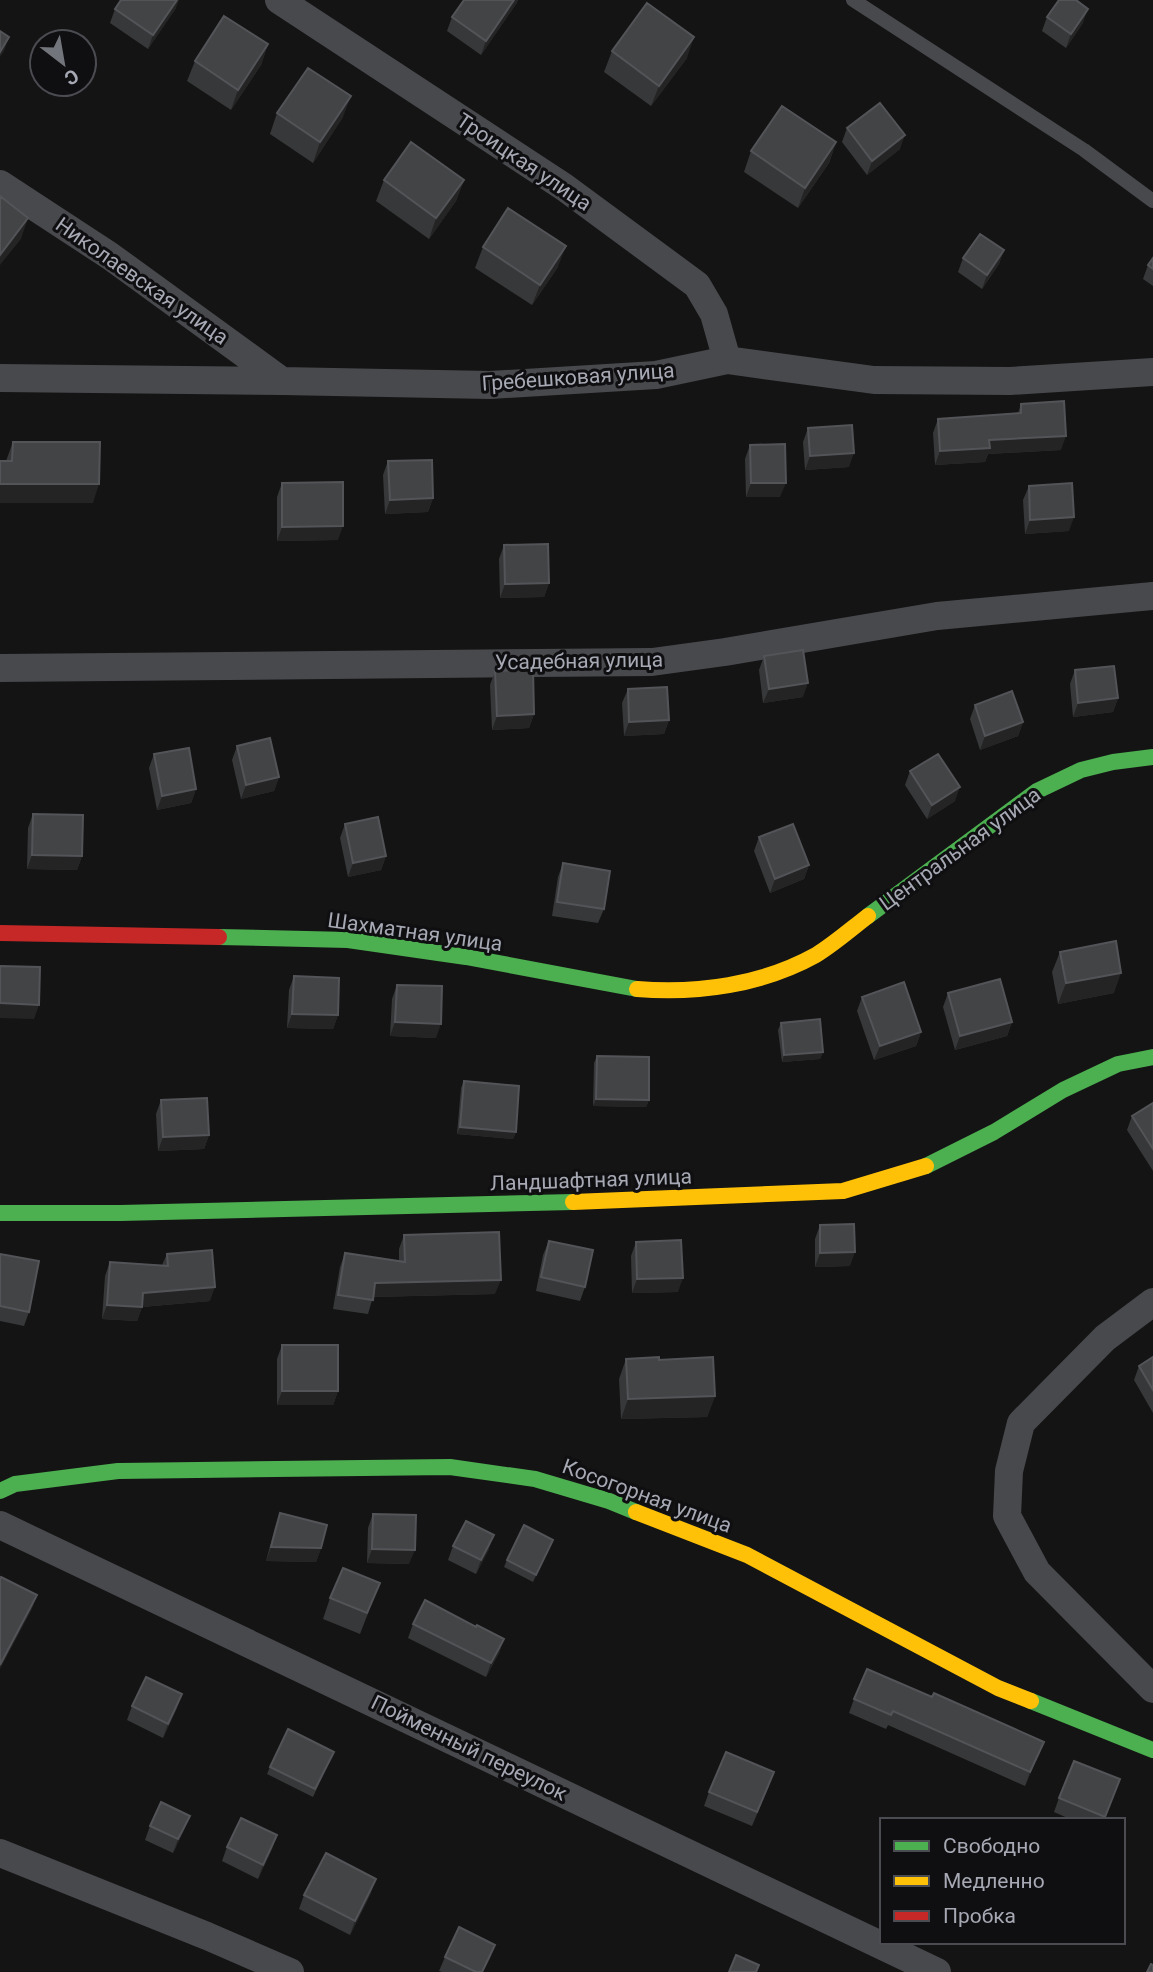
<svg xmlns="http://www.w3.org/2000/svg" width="1153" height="1972" viewBox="0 0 1153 1972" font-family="Roboto,sans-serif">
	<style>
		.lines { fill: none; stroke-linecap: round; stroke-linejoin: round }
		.lane { stroke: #48494d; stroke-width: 14 }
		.street { stroke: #48494d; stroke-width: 28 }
		.fast { stroke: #4caf50; stroke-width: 16 }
		.slow { stroke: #ffc107; stroke-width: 16 }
		.jam { stroke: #c62828; stroke-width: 16 }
		.wall { fill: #373839 }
		.shaded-wall { fill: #242425 }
		.building { fill: #434446; stroke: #535458; stroke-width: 2 }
		.labels { text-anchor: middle; stroke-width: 6; stroke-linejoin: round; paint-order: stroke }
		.street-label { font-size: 21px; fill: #a6a9b4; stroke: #0f0e10 }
	</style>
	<rect width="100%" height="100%" fill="#141414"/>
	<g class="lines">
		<path class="lane" d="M853,0L1084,150L1153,201"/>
		<path class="street" d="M279,0L564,187L697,285L714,314L727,360
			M0,184L110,256L282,381
			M0,378L282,381L490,385L656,375L727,360L874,380L1010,381L1153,372
			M0,668L652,662L725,652L937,616L1153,596
			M1153,1302L1105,1338L1021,1423L1009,1471L1007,1516L1037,1572L1153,1689
			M0,1525L937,1972
			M0,1853L207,1936L290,1972"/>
		<path class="fast" d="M868,916L1037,791L1081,770L1113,762L1153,757
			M219,937L348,940L466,957L637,989
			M926,1166L994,1132L1063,1090L1118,1064L1153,1057
			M0,1213H120L573,1202
			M0,1491L15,1484L118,1471L450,1467L535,1479L609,1501L636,1512
			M1031,1701L1153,1750"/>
		<path class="slow" d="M637,989C697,994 762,985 816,955C834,944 851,929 868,916
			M573,1202L843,1191L926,1166
			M636,1512L747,1555L998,1688L1031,1701"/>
		<path class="jam" d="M0,933L219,937"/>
	</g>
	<path class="wall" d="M464,0H518L516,4L481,55L447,31L452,17Z
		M176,8L148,49L110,23L115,9Z
		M1047,17L1083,23L1066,48L1042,31Z
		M268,44L261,65L231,110L187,81L195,61Z
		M612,51L687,58L651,106L604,72Z
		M277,113L343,117L313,163L270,134Z
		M847,128L900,149L867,175L842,142Z
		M836,142L829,163L798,208L744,172L751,151Z
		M384,180H464L456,201L429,239L376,201Z
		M483,247L558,267L532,305L475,268Z
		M1004,250L999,264L982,289L958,272L963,258Z
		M1153,258V286L1143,279L1148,265Z
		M1021,404L1061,450L988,454L985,462L935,465L933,433L938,419L1018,413Z
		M808,428L849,467L805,470L803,442Z
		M13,442L93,503L6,461Z
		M750,445L780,497H746L745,459Z
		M388,461L433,498L428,512L385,514L383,475Z
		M282,483L338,540L277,541V497Z
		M1029,486L1069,531L1025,534L1023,500Z
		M504,545L549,583L544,597L500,598L499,559Z
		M764,656L803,697L763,703L759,670Z
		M1075,670L1118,698L1113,712L1073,717L1070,684Z
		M495,671L534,714L529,728L492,730L490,685Z
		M628,689L669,720L664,734L624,736L622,703Z
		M975,705L1023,722L1018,736L980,750L970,719Z
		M237,746L279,777L274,791L241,799L232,760Z
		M154,754L196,789L191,803L157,810L149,768Z
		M910,771L955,801L927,819L905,785Z
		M33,814L82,856L77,870L27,869L28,828Z
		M345,824L386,856L381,870L348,877L340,838Z
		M759,837L809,865L804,879L770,893L754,851Z
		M563,863L604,909L598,923L552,916L558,877Z
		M1060,952L1114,993L1058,1004L1052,972Z
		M294,976L338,1015L333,1029L287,1028L289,990Z
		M397,985L436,1038L390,1036L392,999Z
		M948,993L1012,1022L1007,1036L955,1050L943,1007Z
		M862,997L921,1032L916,1046L874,1060L857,1011Z
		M781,1023L823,1052L820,1059L782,1062L778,1030Z
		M597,1056L649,1100L646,1107L593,1106L594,1063Z
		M464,1081L516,1132L513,1139L457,1134L461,1088Z
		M161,1100L209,1135L204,1149L158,1151L156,1114Z
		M1153,1103V1171L1127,1130L1132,1116Z
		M820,1225L850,1266L815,1267V1239Z
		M404,1235L495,1294L373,1297L368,1314L333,1309L340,1267L345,1253L399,1261V1249Z
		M549,1241L585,1287L580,1301L536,1291L543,1255Z
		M636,1242L678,1292L632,1293L631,1256Z
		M0,1254L29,1312L24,1326L0,1321Z
		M167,1254L210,1301L142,1307L137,1321L102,1319L105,1276L110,1262L162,1265Z
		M282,1345L338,1391L333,1405H277V1359Z
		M1153,1357V1413L1134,1380L1139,1366Z
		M626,1359L659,1360L715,1396L707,1417L621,1419L619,1379Z
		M280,1513L321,1548L316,1562L266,1561L275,1527Z
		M373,1514L409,1564L367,1563L368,1528Z
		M553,1540L533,1582L504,1567L507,1560Z
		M453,1546L489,1549L476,1574L448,1560Z
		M330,1598L372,1603L360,1634L323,1619Z
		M413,1624L476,1627L504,1639L499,1653L486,1677L408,1638Z
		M854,1699L1038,1756L1025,1786L888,1725L886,1729L849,1713Z
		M132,1706L177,1708L163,1738L127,1720Z
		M334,1752L313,1797L267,1774L270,1767Z
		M1120,1779L1104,1820H1072L1054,1812L1059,1798Z
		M769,1786L752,1826L704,1806L709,1792Z
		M190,1816L184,1830L173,1853L145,1840L150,1826Z
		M277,1835L272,1849L258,1879L222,1861L227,1847Z
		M371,1893L350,1935L299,1909L304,1895Z
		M495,1945L483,1972H442L439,1971L445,1957Z"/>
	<path class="shaded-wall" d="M177,0H179L176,8L148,49L153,35Z
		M514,0H518L516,4L481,55L486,41Z
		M1088,9L1083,23L1066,48L1071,34Z
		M9,37L4,51L0,57V52Z
		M694,37L687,58L651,106L659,86Z
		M268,44L261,65L231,110L238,90Z
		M351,96L343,117L313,163L320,142Z
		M905,135L900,149L867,175L872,161Z
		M836,142L829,163L798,208L805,188Z
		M464,180L456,201L429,239L436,218Z
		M28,218L21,239L0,265V255Z
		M566,246L558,267L532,305L540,285Z
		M1004,250L999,264L982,289L987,275Z
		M1066,436L1061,450L988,454L985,462L935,465L940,451L989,440Z
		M854,453L849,467L805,470L810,456Z
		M751,483H786L780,497H746Z
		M0,484H99L93,503H0Z
		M433,498L428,512L385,514L390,500Z
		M1074,517L1069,531L1025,534L1030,520Z
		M343,526L338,540L277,541L282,527Z
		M549,583L544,597L500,598L505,584Z
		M808,683L803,697L763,703L769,689Z
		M1118,698L1113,712L1073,717L1078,703Z
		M534,714L529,728L492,730L497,716Z
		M669,720L664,734L624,736L629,722Z
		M1023,722L1018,736L980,750L985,736Z
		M279,777L274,791L241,799L246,785Z
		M960,787L955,801L927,819L932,805Z
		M196,789L191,803L157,810L162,796Z
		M32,855L82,856L77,870L27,869Z
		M386,856L381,870L348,877L353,863Z
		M809,865L804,879L770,893L775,879Z
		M1121,973L1114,993L1058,1004L1066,983Z
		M0,1003L39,1005L34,1019L0,1018Z
		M292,1014L338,1015L333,1029L287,1028Z
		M395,1022L441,1024L436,1038L390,1036Z
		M1012,1022L1007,1036L955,1050L960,1036Z
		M921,1032L916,1046L874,1060L880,1046Z
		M823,1052L820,1059L782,1062L784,1055Z
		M596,1099L649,1100L646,1107L593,1106Z
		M460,1127L516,1132L513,1139L457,1134Z
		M209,1135L204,1149L158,1151L163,1137Z
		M855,1252L850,1266L815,1267L820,1253Z
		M683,1278L678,1292L632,1293L637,1279Z
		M501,1280L495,1294L370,1297L375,1283Z
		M215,1287L210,1301L142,1307L137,1321L102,1319L107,1305L143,1293Z
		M282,1391H338L333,1405H277Z
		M715,1396L707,1417L621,1419L628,1399Z
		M494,1535L489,1549L476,1574L481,1560Z
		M271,1547L321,1548L316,1562L266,1561Z
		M372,1549L415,1550L409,1564L367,1563Z
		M37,1595L32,1609L0,1669V1665Z
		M504,1639L499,1653L486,1677L491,1663Z
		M182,1694L177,1708L163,1738L168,1724Z
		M1044,1742L1038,1756L1025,1786L1030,1772Z
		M190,1816L184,1830L173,1853L178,1839Z
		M277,1835L272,1849L258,1879L263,1865Z
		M376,1879L371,1893L350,1935L355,1921Z
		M495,1945L490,1959L483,1972H482Z"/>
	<path class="building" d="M121,0H177L153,35L115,9Z
		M464,0H514L486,41L452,17Z
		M1059,0H1076L1088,9L1071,34L1047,17Z
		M647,3L694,37L659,86L612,51Z
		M224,16L268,44L238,90L195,61Z
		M0,31L9,37L0,52Z
		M308,68L351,96L320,142L277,113Z
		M880,103L905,135L872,161L847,128Z
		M782,106L836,142L805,188L751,151Z
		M411,142L464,180L436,218L384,180Z
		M0,196L28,218L0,255Z
		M508,208L566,246L540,285L483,247Z
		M980,234L1004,250L987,275L963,258Z
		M1153,258V269L1148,265Z
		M1064,401L1066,436L989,440L990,448L940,451L938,419L1021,413V404Z
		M852,425L854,453L810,456L808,428Z
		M13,442H100L99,484H0V461H12Z
		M785,444L786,483H751L750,445Z
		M432,460L433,498L390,500L388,461Z
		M343,482V526L282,527V483Z
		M1072,483L1074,517L1030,520L1029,486Z
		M548,544L549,583L505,584L504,545Z
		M803,650L808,683L769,689L764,656Z
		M1114,666L1118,698L1078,703L1075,670Z
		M533,669L534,714L497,716L495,671Z
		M667,687L669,720L629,722L628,689Z
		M1012,691L1023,722L985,736L975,705Z
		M270,738L279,777L246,785L237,746Z
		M189,748L196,789L162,796L154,754Z
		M938,754L960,787L932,805L910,771Z
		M33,814L83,815L82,856L32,855Z
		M378,817L386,856L353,863L345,824Z
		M793,824L809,865L775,879L759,837Z
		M563,863L610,871L604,909L557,902Z
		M1116,941L1121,973L1066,983L1060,952Z
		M0,966L40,967L39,1005L0,1003Z
		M294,976L339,978L338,1015L292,1014Z
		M1000,979L1012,1022L960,1036L948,993Z
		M904,982L921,1032L880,1046L862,997Z
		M397,985L442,986L441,1024L395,1022Z
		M820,1019L823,1052L784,1055L781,1023Z
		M597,1056L649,1057V1100L596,1099Z
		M464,1081L519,1086L516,1132L460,1127Z
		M207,1098L209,1135L163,1137L161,1100Z
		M1153,1103V1149L1132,1116Z
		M854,1224L855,1252L820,1253V1225Z
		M499,1232L501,1280L375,1283L373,1300L338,1295L345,1253L405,1262L404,1235Z
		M681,1240L683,1278L637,1279L636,1242Z
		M549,1241L593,1250L585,1287L541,1277Z
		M212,1250L215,1287L143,1293L142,1307L107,1305L110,1262L168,1266L167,1254Z
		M0,1254L39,1261L29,1312L0,1306Z
		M282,1345H338V1391H282Z
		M659,1357V1360L713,1357L715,1396L628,1399L626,1359Z
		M1153,1357V1390L1139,1366Z
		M280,1513L327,1525L321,1548L271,1547Z
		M373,1514L416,1515L415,1550L372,1549Z
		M466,1521L494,1535L481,1560L453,1546Z
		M524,1525L553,1540L536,1575L507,1560Z
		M343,1568L380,1583L367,1613L330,1598Z
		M1,1577L37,1595L0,1665V1579Z
		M425,1600L476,1627L477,1625L504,1639L491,1663L413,1624Z
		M867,1669L932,1697L934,1693L1044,1742L1030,1772L893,1711L891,1715L854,1699Z
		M146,1677L182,1694L168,1724L132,1706Z
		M288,1729L334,1752L315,1789L270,1767Z
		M726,1752L774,1772L757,1812L709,1792Z
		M1074,1761L1120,1779L1105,1817L1059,1798Z
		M161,1802L190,1816L178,1839L150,1826Z
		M241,1818L277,1835L263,1865L227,1847Z
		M326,1853L376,1879L355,1921L304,1895Z
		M459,1927L495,1945L482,1972H476L445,1957Z
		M736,1955L759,1965L756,1972H729Z
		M1151,1964L1153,1965V1972H1147Z"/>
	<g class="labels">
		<g class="street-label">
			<text transform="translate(524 162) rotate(34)" y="7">Троицкая улица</text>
			<text transform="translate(142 281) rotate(35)" y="7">Николаевская улица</text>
			<text transform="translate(578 377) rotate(-4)" y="7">Гребешковая улица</text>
			<text transform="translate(579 661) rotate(-1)" y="7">Усадебная улица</text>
			<text transform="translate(960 849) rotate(-36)" y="7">Центральная улица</text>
			<text transform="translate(415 932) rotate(8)" y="7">Шахматная улица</text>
			<text transform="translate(591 1180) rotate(-2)" y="7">Ландшафтная улица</text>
			<text transform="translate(647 1496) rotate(20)" y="7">Косогорная улица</text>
			<text transform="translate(469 1748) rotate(26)" y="7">Пойменный переулок</text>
		</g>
	</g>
	<rect x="880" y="1818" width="245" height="126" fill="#0f0e10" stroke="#4b4c52" stroke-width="2"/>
	<rect x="894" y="1841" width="35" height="10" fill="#4caf50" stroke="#4b4c52" stroke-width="2"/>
	<text x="943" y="1853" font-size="21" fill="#a6a9b4">Свободно</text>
	<rect x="894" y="1876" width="35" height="10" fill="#ffc107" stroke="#4b4c52" stroke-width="2"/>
	<text x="943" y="1888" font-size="21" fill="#a6a9b4">Медленно</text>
	<rect x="894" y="1911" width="35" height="10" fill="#c62828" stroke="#4b4c52" stroke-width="2"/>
	<text x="943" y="1923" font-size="21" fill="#a6a9b4">Пробка</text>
	<g transform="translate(63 63) rotate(149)"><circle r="33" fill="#0f0e10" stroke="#4b4c52" stroke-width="2"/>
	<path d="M0-5L12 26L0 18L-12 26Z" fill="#73757c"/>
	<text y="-10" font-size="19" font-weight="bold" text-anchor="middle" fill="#a6a9b4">С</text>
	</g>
</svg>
